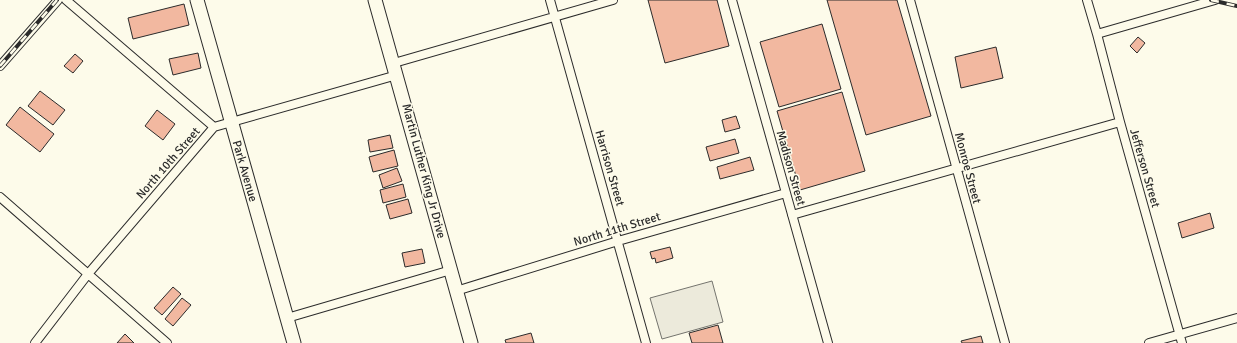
<svg xmlns="http://www.w3.org/2000/svg" width="1237" height="343" viewBox="0 0 1237 343" font-family="Signika,sans-serif">
	<style>
		.parking { fill: #eceadb; stroke: #74746e }
		.building { fill: #f2b8a0; stroke: #2b2b2b }
		.lines { fill: none; stroke-linecap: round; stroke-linejoin: round }
		.street-casing { stroke: #2b2b2b; stroke-width: 10 }
		.primary-casing { stroke: #2b2b2b; stroke-width: 15 }
		.street { stroke: #fdfbea; stroke-width: 8 }
		.primary { stroke: #fdfbea; stroke-width: 13 }
		.rail-casing { stroke: #2b2b2b; stroke-width: 4 }
		.rail { stroke: #fdfbea; stroke-width: 2.5; stroke-dasharray: 8; stroke-linecap: butt }
		.labels { text-anchor: middle; stroke-width: 3; stroke-linejoin: round; paint-order: stroke }
		.street-label { font-size: 12px; fill: #2b2b2b; stroke: #fdfbea }
	</style>
	<rect width="100%" height="100%" fill="#fdfbea"/>
	<path class="parking" d="M712,281L723,322L662,339L650,298Z"/>
	<path class="building" d="M648,0H717L729,46L665,63Z
		M827,0H897L931,116L866,135Z
		M184,4L189,25L133,39L128,18Z
		M822,24L841,89L779,107L760,42Z
		M1138,37L1145,43L1137,53L1130,46Z
		M996,47L1003,78L961,88L955,57Z
		M198,53L201,68L173,75L169,59Z
		M75,54L83,61L73,73L64,66Z
		M40,91L65,110L53,125L28,106Z
		M842,92L865,171L800,190L777,111Z
		M20,107L54,134L40,152L6,125Z
		M157,110L175,124L163,140L145,126Z
		M736,116L740,128L725,132L722,120Z
		M390,135L393,148L370,152L368,140Z
		M735,139L739,153L710,161L706,147Z
		M394,150L398,166L373,172L369,157Z
		M750,157L754,170L720,179L717,167Z
		M397,168L402,181L383,188L379,175Z
		M403,184L406,197L383,203L380,190Z
		M408,199L412,213L390,219L386,205Z
		M1210,213L1214,228L1182,238L1178,223Z
		M670,247L673,258L656,263L655,258L652,259L650,252Z
		M422,249L425,263L405,267L402,253Z
		M173,287L181,294L162,315L154,308Z
		M182,298L191,305L173,326L165,319Z
		M718,325L723,343H692L689,333Z
		M531,333L534,343H506L505,340Z
		M125,334L134,343H117Z
		M981,336L983,343H962L961,341Z"/>
	<g class="lines">
		<defs>
			<path id="street" d="M66,0L214,127
				M550,0L646,343
				M732,0L828,343
				M910,0L1005,343
				M1087,0L1097,34L1120,122L1182,343
				M1097,34L1215,0
				M394,63L613,0
				M0,66L58,0
				M0,197L167,343
				M792,215L1120,122
				M456,291L618,241L786,193
				M287,318L451,270
				M35,343L88,274L214,127L397,75
				M1149,343L1237,318"/>
			<path id="primary" d="M197,0L294,343
				M375,0L471,343"/>
		</defs>
		<use href="#street" class="street-casing"/>
		<use href="#primary" class="primary-casing"/>
		<use href="#street" class="street"/>
		<use href="#primary" class="primary"/>
		<defs>
			<path id="rail" d="M1211,0L1237,6
				M0,66L57,0"/>
		</defs>
		<use href="#rail" class="rail-casing"/>
		<use href="#rail" class="rail"/>
	</g>
	<g class="labels">
		<g class="street-label">
			<text transform="translate(168 163) rotate(-49)" y="4">North 10th Street</text>
			<text transform="translate(610 168) rotate(74)" y="4">Harrison Street</text>
			<text transform="translate(791 168) rotate(74)" y="4">Madison Street</text>
			<text transform="translate(968 168) rotate(75)" y="4">Monroe Street</text>
			<text transform="translate(1145 168) rotate(74)" y="4">Jefferson Street</text>
			<text transform="translate(245 171) rotate(74)" y="4">Park Avenue</text>
			<text transform="translate(424 171) rotate(75)" y="4">Martin Luther King Jr Drive</text>
			<text transform="translate(617 229) rotate(-17)" y="4">North 11th Street</text>
		</g>
	</g>
</svg>
